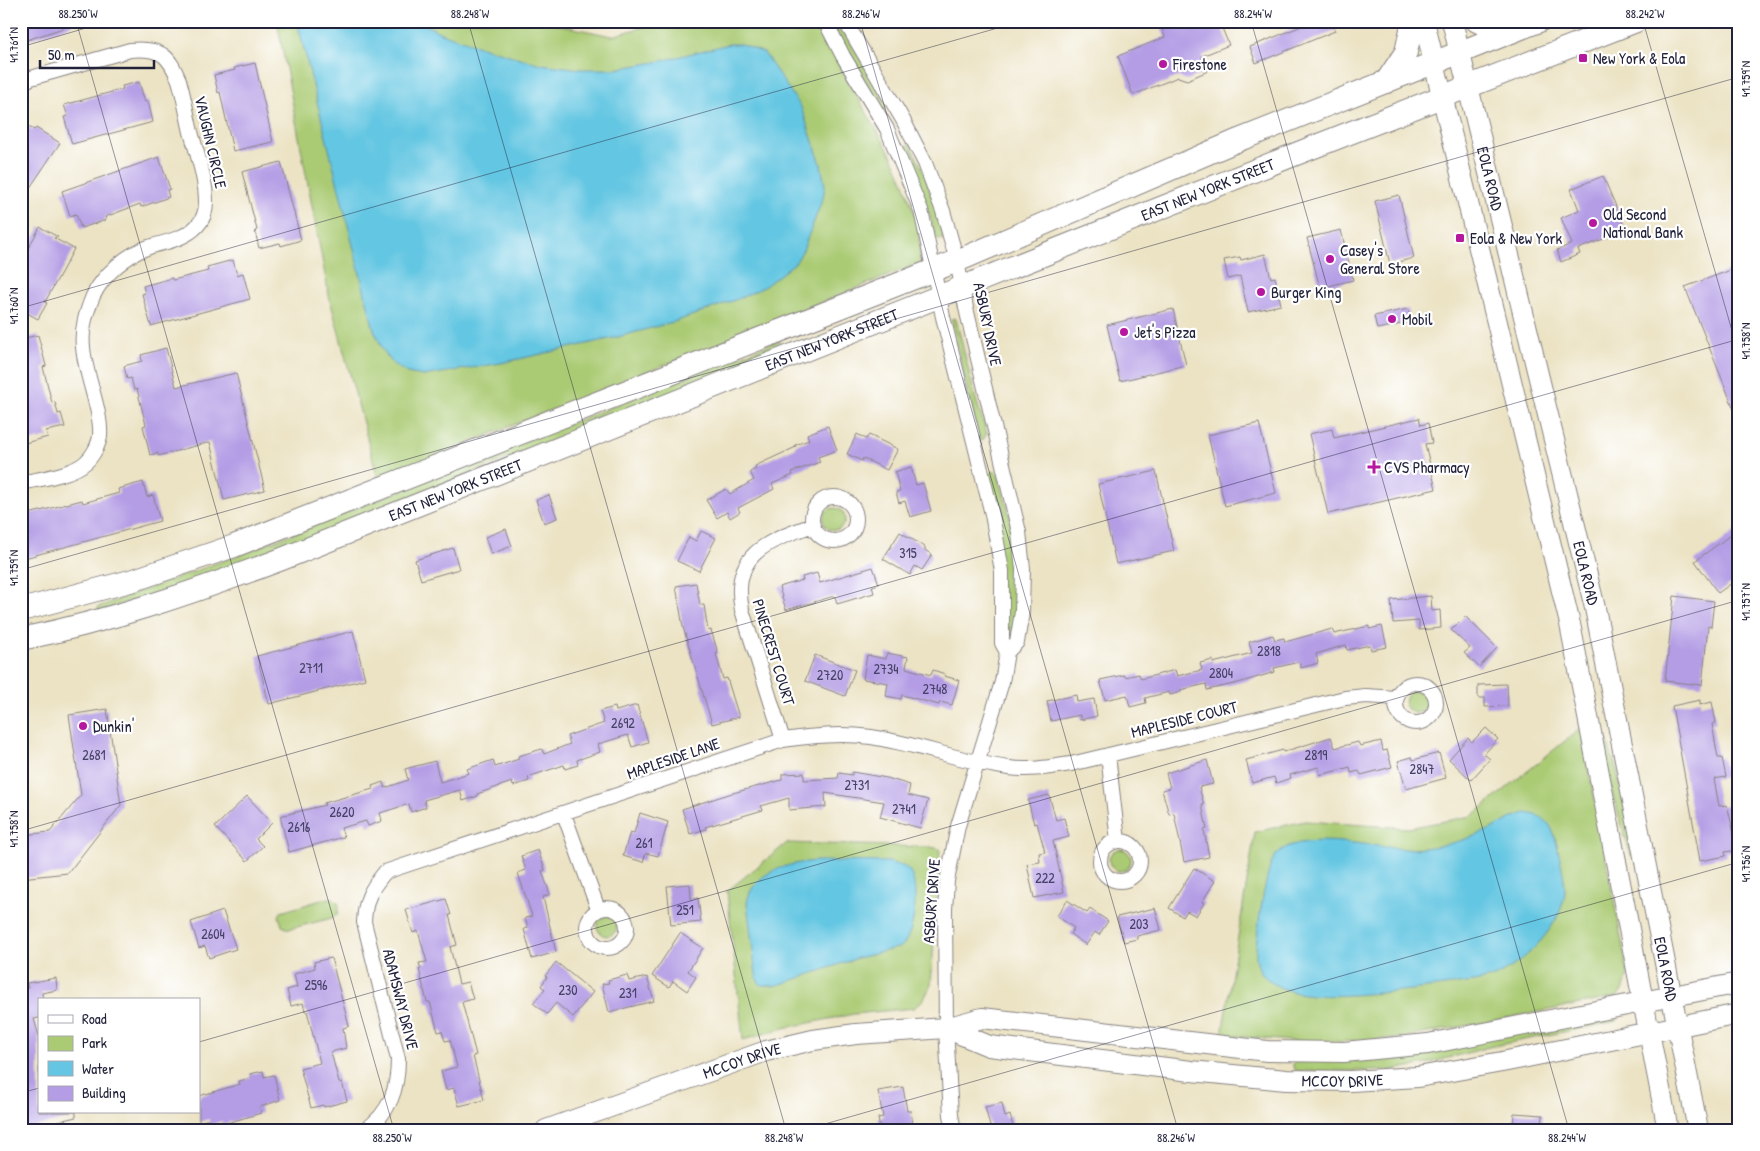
<svg xmlns="http://www.w3.org/2000/svg" width="1760" height="1151" viewBox="0 0 1760 1151" font-family="'Patrick Hand',sans-serif">
	<style>
		.green { fill: #aacb73; stroke: #667657 }
		.water { fill: #64c6e2; stroke: #43748e }
		.building { fill: #b49de5 }
		.lines { fill: none; stroke-linecap: round; stroke-linejoin: round }
		.street-casing { stroke: #878280; stroke-width: 16 }
		.secondary-casing { stroke: #878280; stroke-width: 22 }
		.primary-casing { stroke: #878280; stroke-width: 24 }
		.street { stroke: #fff; stroke-width: 14 }
		.secondary { stroke: #fff; stroke-width: 20 }
		.primary { stroke: #fff; stroke-width: 22 }
		.ticks { fill: none; stroke: #22223b; stroke-width: 1; stroke-opacity: 0.45 }
		.poi-dot { fill: #b5179e; stroke: #fff; stroke-width: 2 }
		.labels { text-anchor: middle; stroke-width: 4.5; stroke-linejoin: round; paint-order: stroke }
		.number-label { font-size: 14px; fill: #464166 }
		.poi-label { font-size: 16px; fill: #22223b; stroke: #fff; text-anchor: start }
		.street-label { font-size: 16px; fill: #22223b; stroke: #fff }
		.neatline { fill: none; stroke: #22223b; stroke-width: 2 }
		.ticks-label { font-size: 12px; text-anchor: middle; fill: #22223b }
	</style>
	<rect width="100%" height="100%" fill="#fff"/>
	<filter id="ink" filterUnits="userSpaceOnUse"><feTurbulence type="fractalNoise" baseFrequency=".02" numOctaves="2"/><feDisplacementMap in="SourceGraphic" scale="10" xChannelSelector="R" yChannelSelector="G"/><feConvolveMatrix kernelMatrix="1 2 1 2 8 2 1 2 1" color-interpolation-filters="sRGB"/></filter>
	<filter id="wash" filterUnits="userSpaceOnUse"><feTurbulence type="fractalNoise" baseFrequency=".0096" numOctaves="4" result="noise"/><feDisplacementMap in="SourceGraphic" scale="20" xChannelSelector="R" yChannelSelector="G"/><feGaussianBlur stdDeviation="1.12" result="paint"/><feColorMatrix in="noise" values="0 0 0 0 0 0 0 0 0 0 0 0 0 0 0 0 0 1.4 0 .05"/><feComposite in="paint" operator="in"/></filter>
	<g filter="url(#wash)">
		<rect width="100%" height="100%" fill="#ece3c4"/>
		<path class="green" d="M277,21H540L612,36L664,21H818L844,74L892,156L904,183L919,227L920,263L378,479L329,296Z
			M830,21H838L888,106L883,110Z
			M910,144L925,174L944,239L938,240L936,237C930,216 924,196 916,176C912,166 904,157 904,147Z
			M954,318L956,319L975,396L985,428L987,433L983,440H979L951,319Z
			M780,340V343L706,379L279,550L182,585L99,611L98,607L244,553Z
			M992,471L998,473C1003,493 1010,513 1014,534C1021,569 1017,607 1012,642L1007,646L989,475Z
			M823 519a11 11 0 1 1 22 0a11 11 0 1 1-22 0Z
			M1405 702a11 11 0 1 1 22 0a11 11 0 1 1-22 0Z
			M1600,719L1618,774L1635,855L1631,856L1612,793L1597,720Z
			M1581,728L1628,974L1624,988L1617,997L1401,1038L1313,1043L1222,1035L1255,832L1305,821L1408,828L1472,816Z
			M787,843L931,847L940,849L931,985L924,999L914,1008L854,1014L784,1028L743,1040L727,891Z
			M1109 860a11 11 0 1 1 22 0a11 11 0 1 1-22 0Z
			M328,898H333L339,904L338,914L332,918L289,929L282,926L279,916L281,912Z
			M597 926a10 10 0 1 1 20 0a10 10 0 1 1-20 0Z
			M1610,1017H1617L1618,1019L1617,1021L1489,1047L1426,1064L1386,1071H1301L1295,1070L1293,1067V1064L1297,1061L1361,1060Z"/>
		<path class="water" d="M297,21H419L441,33L488,49L541,64L581,69H615L661,61L729,44H741L764,53L801,107L821,164L825,186L823,198L803,250L796,262L764,287L738,299L677,321L618,337L501,363L423,376L407,373L393,364L383,350L374,330Z
			M1526,813C1554,816 1554,835 1560,858C1562,869 1565,880 1565,891C1563,924 1525,963 1496,976C1482,982 1466,983 1451,985C1428,988 1404,991 1380,993C1346,995 1289,1003 1264,976C1259,971 1257,964 1256,957C1255,939 1265,873 1274,858C1292,827 1377,848 1407,849C1433,849 1461,842 1484,832C1499,826 1511,817 1526,813Z
			M817,861L889,862C895,864 903,865 908,869C921,882 915,936 901,947L858,958L775,986L761,985L758,981L756,975L747,903C752,871 789,863 817,861Z"/>
		<g id="blocks">
			<path class="building" d="M21,21H72V25L21,42Z
				M1159,21H1219L1229,45L1202,56L1208,71L1187,80L1178,77L1133,95L1118,56L1165,37Z
				M1314,21H1331L1335,31L1256,63L1250,47Z
				M255,63L273,142L233,151L220,92L218,93L214,75L235,70L234,68Z
				M139,82L145,102L148,101L153,122L72,144L64,117L68,116L64,105L123,89L122,86Z
				M21,122L34,130L36,128L60,143L21,201Z
				M159,157L170,189L167,190L169,197L141,207L140,204L105,217L106,220L81,228L76,214L70,216L62,191Z
				M281,162L301,240L281,246L280,243L259,248L255,231L257,230L242,172Z
				M1603,176L1626,230L1578,249L1580,254L1561,262L1557,250L1572,244L1561,218L1579,210L1571,189Z
				M1399,195L1414,258L1390,264L1375,201Z
				M40,227L58,237L54,238L74,249L45,302L47,303L38,319L21,310V261Z
				M1341,230L1353,280L1320,288L1307,238Z
				M1265,254L1271,278L1275,277L1281,305L1248,312L1240,276L1228,279L1224,260L1240,257L1241,260Z
				M233,260L237,275L243,273L250,299L151,326L142,294L145,293L143,286L172,278L173,280L208,271L207,267Z
				M1739,267V419H1738L1685,287Z
				M1173,309L1186,365L1120,381L1107,325Z
				M1408,309L1411,322L1377,329L1374,316Z
				M38,335L46,366L43,367L52,403L55,402L58,414L61,413L65,427L46,431L48,437L21,444V339Z
				M166,348L176,387L236,373L265,490L224,500L210,442L158,456V453L150,455L143,426L146,425L137,389L134,390L131,378L127,379L124,366L142,361L141,355Z
				M1419,418L1421,425L1428,423L1432,443L1425,444L1436,489L1328,514L1309,434L1332,429L1334,438Z
				M1259,423L1276,493L1225,506L1208,435Z
				M828,426L837,450L818,457L820,462L792,472L793,475L772,484L774,489L738,508L740,512L730,518L727,512L717,518L706,500L726,489L730,494L754,480L750,472L756,469L755,466L796,447L795,445L809,440L807,434Z
				M857,434L866,439L869,435L898,449L887,470L863,458L862,461L847,454Z
				M911,467L916,485L923,483L931,511L910,517L905,501L899,503L896,492L900,491L895,472Z
				M1156,471L1174,551L1116,564L1098,484Z
				M143,482L147,497L153,495L160,521L21,559V516L82,500L83,503L119,493L118,489Z
				M549,495L557,518L544,523L536,500Z
				M506,529L512,546L491,554L485,537Z
				M1739,529V578L1718,593L1695,561Z
				M701,531L716,538L699,571L677,561L689,537L696,541Z
				M900,532L925,547V550L932,555L922,570L915,566L910,575L883,559Z
				M453,548L459,569L421,580L415,560Z
				M873,567L879,584L872,586L874,593L837,604L835,596L786,610L779,587L803,580L802,577L817,573L820,583Z
				M696,583L700,605H704L708,631L711,630L718,653L716,654L723,679L727,678L739,717L712,724L683,627L676,586Z
				M1431,596L1432,611L1440,610L1441,628L1419,630V621L1393,623L1391,600Z
				M1674,596L1714,601L1711,627L1708,626L1702,685L1665,681Z
				M1465,616L1497,648L1479,667L1464,653L1470,648L1451,630Z
				M1369,626V629L1382,626L1387,647L1371,650L1370,645L1347,650L1346,645L1316,654L1318,663L1301,668L1299,662L1274,668L1275,672L1238,683L1207,690L1206,684L1180,690L1181,692L1170,695L1169,692L1145,698L1146,703L1130,707L1127,695L1105,700L1100,680L1124,675L1125,677L1139,674L1141,679L1175,670L1177,676L1202,670L1200,663L1213,660V663L1252,653L1249,642L1273,635L1275,640L1284,638L1285,642L1332,629L1334,634Z
				M353,631L365,679L269,704L257,656Z
				M887,653L908,657L906,668L931,675L933,670L945,674L944,676L959,680L952,705L940,702L939,705L902,695L901,699L886,696L888,683L863,679L867,655L886,659Z
				M815,655L855,670L845,696L805,681Z
				M1507,684L1508,706L1485,707V698H1478V685Z
				M1076,695L1077,702L1094,699L1097,716L1080,720V715L1051,721L1047,701Z
				M1700,700V705L1712,702L1716,723L1712,724L1718,758H1722L1726,777L1714,779L1719,806L1727,805L1738,850L1725,852L1726,856L1700,861L1672,706Z
				M637,705L648,742L632,747L628,735L598,744L600,752L577,760L578,765L565,769L564,765L528,777L529,781L513,786L512,782L477,794L478,796L463,801L460,790L424,800L426,807L411,812L409,804L380,813L382,821L368,826L366,821L341,828L344,837L289,852L280,816L325,805L324,803L373,789L372,786L383,782L385,788L408,780L405,769L435,761L440,782L469,773L467,769L493,760L495,767L519,759L518,756L542,749L544,754L570,744L567,736L604,723L600,711L615,707L616,711Z
				M107,709L121,805L68,873L21,878V835L50,832L81,795L69,715Z
				M1486,728L1498,739L1484,754L1490,759L1471,780L1449,759L1468,738L1472,742Z
				M1331,737L1335,748L1358,742L1360,746L1381,741L1383,751L1387,750L1392,767L1361,775L1359,771L1351,773L1350,767L1320,775L1318,767L1290,775L1291,778L1276,783L1274,777L1252,783L1246,760L1283,750V752Z
				M1439,753L1446,778L1406,789L1398,761L1412,757L1413,760Z
				M1207,760L1213,784L1199,787L1204,805H1202L1207,829L1204,830L1209,857L1184,862L1174,813L1169,814L1162,790L1170,788L1166,773Z
				M852,772L887,778L910,785L908,795L928,800L920,828L880,817L884,802L825,793L826,807L789,810V798L761,806L763,810L705,827L706,829L690,834L682,809L729,794L782,780V774L804,773V780L838,778L839,773L852,775Z
				M1049,795L1056,820L1064,818L1069,837L1053,841L1064,892L1034,898L1027,864L1040,862L1039,853L1045,852L1037,823L1034,824L1028,800Z
				M247,796L272,823L256,839L263,846L247,861L215,827Z
				M640,813L668,822L658,856L646,853L643,862L623,856L630,832L634,833Z
				M538,850L545,870L542,871L550,894L543,897L556,952L532,959L524,929L528,928L525,918L532,916L518,873L526,870L521,856Z
				M1194,868L1215,881L1202,902L1204,903L1196,916L1187,911L1183,917L1169,908Z
				M690,884L691,899L698,898L701,922L671,925L667,886Z
				M446,899L451,915H449L457,945L450,947L459,984L468,982L473,999L462,1002L476,1055L473,1056L484,1100L459,1106L454,1088L446,1090L441,1071L457,1067L450,1040L445,1041L442,1031L438,1032L430,1002H427L419,969H421L419,963L427,962L418,931L413,933L406,910Z
				M1067,900L1087,913L1090,909L1108,921L1099,935L1095,932L1086,945L1070,934L1074,928L1057,916Z
				M1155,908L1161,930L1137,936V939L1124,942L1117,917Z
				M223,911L236,949L209,958L205,946L199,948L191,922Z
				M680,933L703,948L688,971L696,977L687,991L673,981L669,987L652,976Z
				M331,958L349,1026L343,1028L346,1048L331,1052L339,1083L342,1082L347,1101L324,1107L323,1105L311,1108L300,1068L320,1063L307,1011H305L303,1003L291,1006L287,990L297,987L294,974L315,968L314,962Z
				M556,962L593,992L573,1017L556,1003L547,1014L533,1003L545,989L541,986L547,977L545,976Z
				M627,975L629,981L647,977L654,1001L609,1012L602,984L609,983L608,980Z
				M56,978L57,990L42,993L43,1000H39V1018L34,1019L39,1036V1112H76V1117L25,1129L21,1112V1007L26,1006L24,989L28,988L27,983Z
				M263,1071L264,1077L274,1075L280,1100L260,1107L261,1113L223,1124L222,1121L210,1125L209,1119L199,1122V1096L240,1084L239,1081L251,1078L250,1074Z
				M903,1087L907,1111H911L913,1126L893,1130H880L878,1118L883,1117L878,1091Z
				M1002,1103L1005,1117L1010,1115L1014,1130H991L985,1107Z
				M1514,1113L1543,1115L1542,1130H1513Z"/>
		</g>
	</g>
	<g filter="url(#ink)">
		<use href="#blocks" fill-opacity="0" stroke="#878280" stroke-width="1"/>
		<g class="lines">
			<defs>
				<path id="street" d="M825,21L843,56L887,129L921,210L943,317L992,514L1002,571V643L1007,652L1002,682L958,826L947,881L945,909L946,1028L951,1115L954,1130
					M845,21L903,120L925,163L943,211L957,261L966,308L1019,532L1023,569L1022,612L1017,642L1007,652
					M21,83L31,78L130,50C141,49 153,49 163,55C171,61 175,71 179,80C184,97 187,115 191,132C197,154 206,179 206,202C206,211 203,220 197,226C185,239 165,242 149,247C127,254 103,275 93,296C86,313 81,329 83,347C85,375 102,411 100,436C99,445 92,457 86,462C72,475 39,479 21,483
					M812 519a22 22 0 1 1 44 0a22 22 0 1 1-44 0Z
					M1396 703a20 20 0 1 1 40 0a20 20 0 1 1-40 0Z
					M783,740L742,610C730,553 769,541 813,525
					M1108,755L1118,841
					M564,814L598,909
					M1100 861a20 20 0 1 1 40 0a20 20 0 1 1-40 0Z
					M587 928a20 20 0 1 1 40 0a20 20 0 1 1-40 0Z
					M365,1130C390,1113 398,1089 398,1059L364,922C365,899 371,889 385,872L783,740C812,736 841,733 871,737C918,744 962,762 1009,768C1030,771 1050,767 1071,764L1345,698L1366,696L1397,698"/>
				<g id="secondary">
					<path d="M1424,21L1570,624L1668,1130"/>
					<path id="s1" d="M1452,21L1595,608L1698,1130"/>
					<path id="s2" d="M946,1028L989,1046L1191,1071L1286,1080L1351,1081L1418,1077L1502,1062L1739,1014"/>
					<path id="s3" d="M546,1130L766,1051L813,1040L856,1034L946,1028L982,1018L1267,1051L1344,1052L1428,1044L1739,983"/>
				</g>
				<g id="primary">
					<path d="M1477,21L1486,25L1515,30"/>
					<path d="M1386,82L1406,52L1413,21"/>
					<path d="M21,610L134,580L234,546L957,261L1234,142L1539,21"/>
					<path id="s4" d="M21,639C111,621 197,591 282,559L1306,150L1636,21"/>
				</g>
			</defs>
			<use href="#street" class="street-casing"/>
			<use href="#secondary" class="secondary-casing"/>
			<use href="#primary" class="primary-casing"/>
			<use href="#street" class="street"/>
			<use href="#secondary" class="secondary"/>
			<use href="#primary" class="primary"/>
		</g>
	</g>
	<path class="ticks" d="M76,21L394,1130M468,21L786,1130M860,21L1178,1130M1251,21L1569,1130M1643,21L1739,355M21,47L110,21M21,308L1022,21M21,570L1739,77M21,831L1739,339M199,1042L1739,600M21,1093L39,1088M804,1130L1739,862M1716,1130L1739,1123"/>
	<g class="poi-dot">
		<rect x="1578" y="53" width="10" height="10" rx="2.5"/>
		<circle cx="1163" cy="64" r="5"/>
		<circle cx="1593" cy="223" r="5"/>
		<rect x="1455" y="233" width="10" height="10" rx="2.5"/>
		<circle cx="1330" cy="259" r="5"/>
		<circle cx="1261" cy="292" r="5"/>
		<circle cx="1392" cy="319" r="5"/>
		<circle cx="1124" cy="332" r="5"/>
		<path d="M1371.5 459.5h5v5h5v5h-5v5h-5v-5h-5v-5h5z"/>
		<circle cx="83" cy="726" r="5"/>
	</g>
	<g class="labels">
		<g class="number-label">
			<text x="908" y="558">315</text>
			<text x="1269" y="656">2818</text>
			<text x="311" y="673">2711</text>
			<text x="886" y="674">2734</text>
			<text x="1221" y="678">2804</text>
			<text x="830" y="680">2720</text>
			<text x="935" y="694">2748</text>
			<text x="623" y="728">2692</text>
			<text x="94" y="760">2681</text>
			<text x="1316" y="760">2819</text>
			<text x="1422" y="774">2847</text>
			<text x="857" y="790">2731</text>
			<text x="904" y="814">2741</text>
			<text x="342" y="817">2620</text>
			<text x="299" y="832">2616</text>
			<text x="644" y="848">261</text>
			<text x="1045" y="883">222</text>
			<text x="685" y="915">251</text>
			<text x="1139" y="929">203</text>
			<text x="213" y="939">2604</text>
			<text x="316" y="990">2596</text>
			<text x="568" y="995">230</text>
			<text x="628" y="998">231</text>
		</g>
		<g class="poi-label">
			<text x="1593" y="64">New York &amp; Eola</text>
			<text x="1173" y="70">Firestone</text>
			<text x="1603" y="220">Old Second<tspan x="1603" dy="18">National Bank</tspan></text>
			<text x="1470" y="244">Eola &amp; New York</text>
			<text x="1340" y="256">Casey's<tspan x="1340" dy="18">General Store</tspan></text>
			<text x="1271" y="298">Burger King</text>
			<text x="1402" y="325">Mobil</text>
			<text x="1134" y="338">Jet's Pizza</text>
			<text x="1384" y="473">CVS Pharmacy</text>
			<text x="93" y="732">Dunkin'</text>
		</g>
		<g class="street-label">
			<text transform="translate(211 142) rotate(77)" y="6">VAUGHN CIRCLE</text>
			<text dy="6" stroke="none"><textPath href="#s1" startOffset="162">EOLA ROAD</textPath></text>
			<text dy="6" stroke="none"><textPath href="#s4" startOffset="1270">EAST NEW YORK STREET</textPath></text>
			<text transform="translate(988 324) rotate(78)" y="6">ASBURY DRIVE</text>
			<text dy="6" stroke="none"><textPath href="#s4" startOffset="865">EAST NEW YORK STREET</textPath></text>
			<text dy="6" stroke="none"><textPath href="#s4" startOffset="460">EAST NEW YORK STREET</textPath></text>
			<text dy="6" stroke="none"><textPath href="#s1" startOffset="568">EOLA ROAD</textPath></text>
			<text transform="translate(774 652) rotate(73)" y="6">PINECREST COURT</text>
			<text transform="translate(1184 719) rotate(-14)" y="6">MAPLESIDE COURT</text>
			<text transform="translate(673 758) rotate(-19)" y="6">MAPLESIDE LANE</text>
			<text transform="translate(931 901) rotate(-86)" y="6">ASBURY DRIVE</text>
			<text dy="6" stroke="none"><textPath href="#s1" startOffset="972">EOLA ROAD</textPath></text>
			<text transform="translate(401 999) rotate(76)" y="6">ADAMSWAY DRIVE</text>
			<text dy="6" stroke="none"><textPath href="#s3" startOffset="208">MCCOY DRIVE</textPath></text>
			<text dy="6" stroke="none"><textPath href="#s2" startOffset="402">MCCOY DRIVE</textPath></text>
		</g>
	</g>
	<rect width="1760" height="1151" fill="none" stroke="#fff" stroke-width="55"/>
	<rect x="38" y="998" width="162" height="115" fill="#ffffff" stroke="#a7a7b1"/>
	<rect x="48" y="1015" width="25" height="8" fill="#ffffff" stroke="#a7a7b1"/>
	<text x="82" y="1024" font-size="15" fill="#22223b">Road</text>
	<rect x="48" y="1036" width="25" height="15" fill="#aacb73" stroke="#a7a7b1"/>
	<text x="82" y="1048" font-size="15" fill="#22223b">Park</text>
	<rect x="48" y="1061" width="25" height="15" fill="#64c6e2" stroke="#a7a7b1"/>
	<text x="82" y="1074" font-size="15" fill="#22223b">Water</text>
	<rect x="48" y="1086" width="25" height="15" fill="#b49de5" stroke="#a7a7b1"/>
	<text x="82" y="1098" font-size="15" fill="#22223b">Building</text>
	<path d="M40 60v8h114v-8" fill="none" stroke="#22223b" stroke-width="2.5"/>
	<text x="48" y="60" font-size="15" fill="#22223b" stroke="#ffffff" stroke-width="4" paint-order="stroke">50 m</text>
	<rect x="28" y="28" width="1704" height="1096" class="neatline"/>
	<g class="ticks-label">
		<text x="78" y="18">88.250°W</text>
		<text x="470" y="18">88.248°W</text>
		<text x="861" y="18">88.246°W</text>
		<text x="1253" y="18">88.244°W</text>
		<text x="1645" y="18">88.242°W</text>
		<text transform="translate(14 45) rotate(-90)" y="4">41.761°N</text>
		<text transform="translate(1746 79) rotate(-90)" y="4">41.759°N</text>
		<text transform="translate(14 306) rotate(-90)" y="4">41.760°N</text>
		<text transform="translate(1746 341) rotate(-90)" y="4">41.758°N</text>
		<text transform="translate(14 568) rotate(-90)" y="4">41.759°N</text>
		<text transform="translate(1746 602) rotate(-90)" y="4">41.757°N</text>
		<text transform="translate(14 829) rotate(-90)" y="4">41.758°N</text>
		<text transform="translate(1746 864) rotate(-90)" y="4">41.756°N</text>
		<text x="392" y="1142">88.250°W</text>
		<text x="784" y="1142">88.248°W</text>
		<text x="1176" y="1142">88.246°W</text>
		<text x="1567" y="1142">88.244°W</text>
	</g>
</svg>
